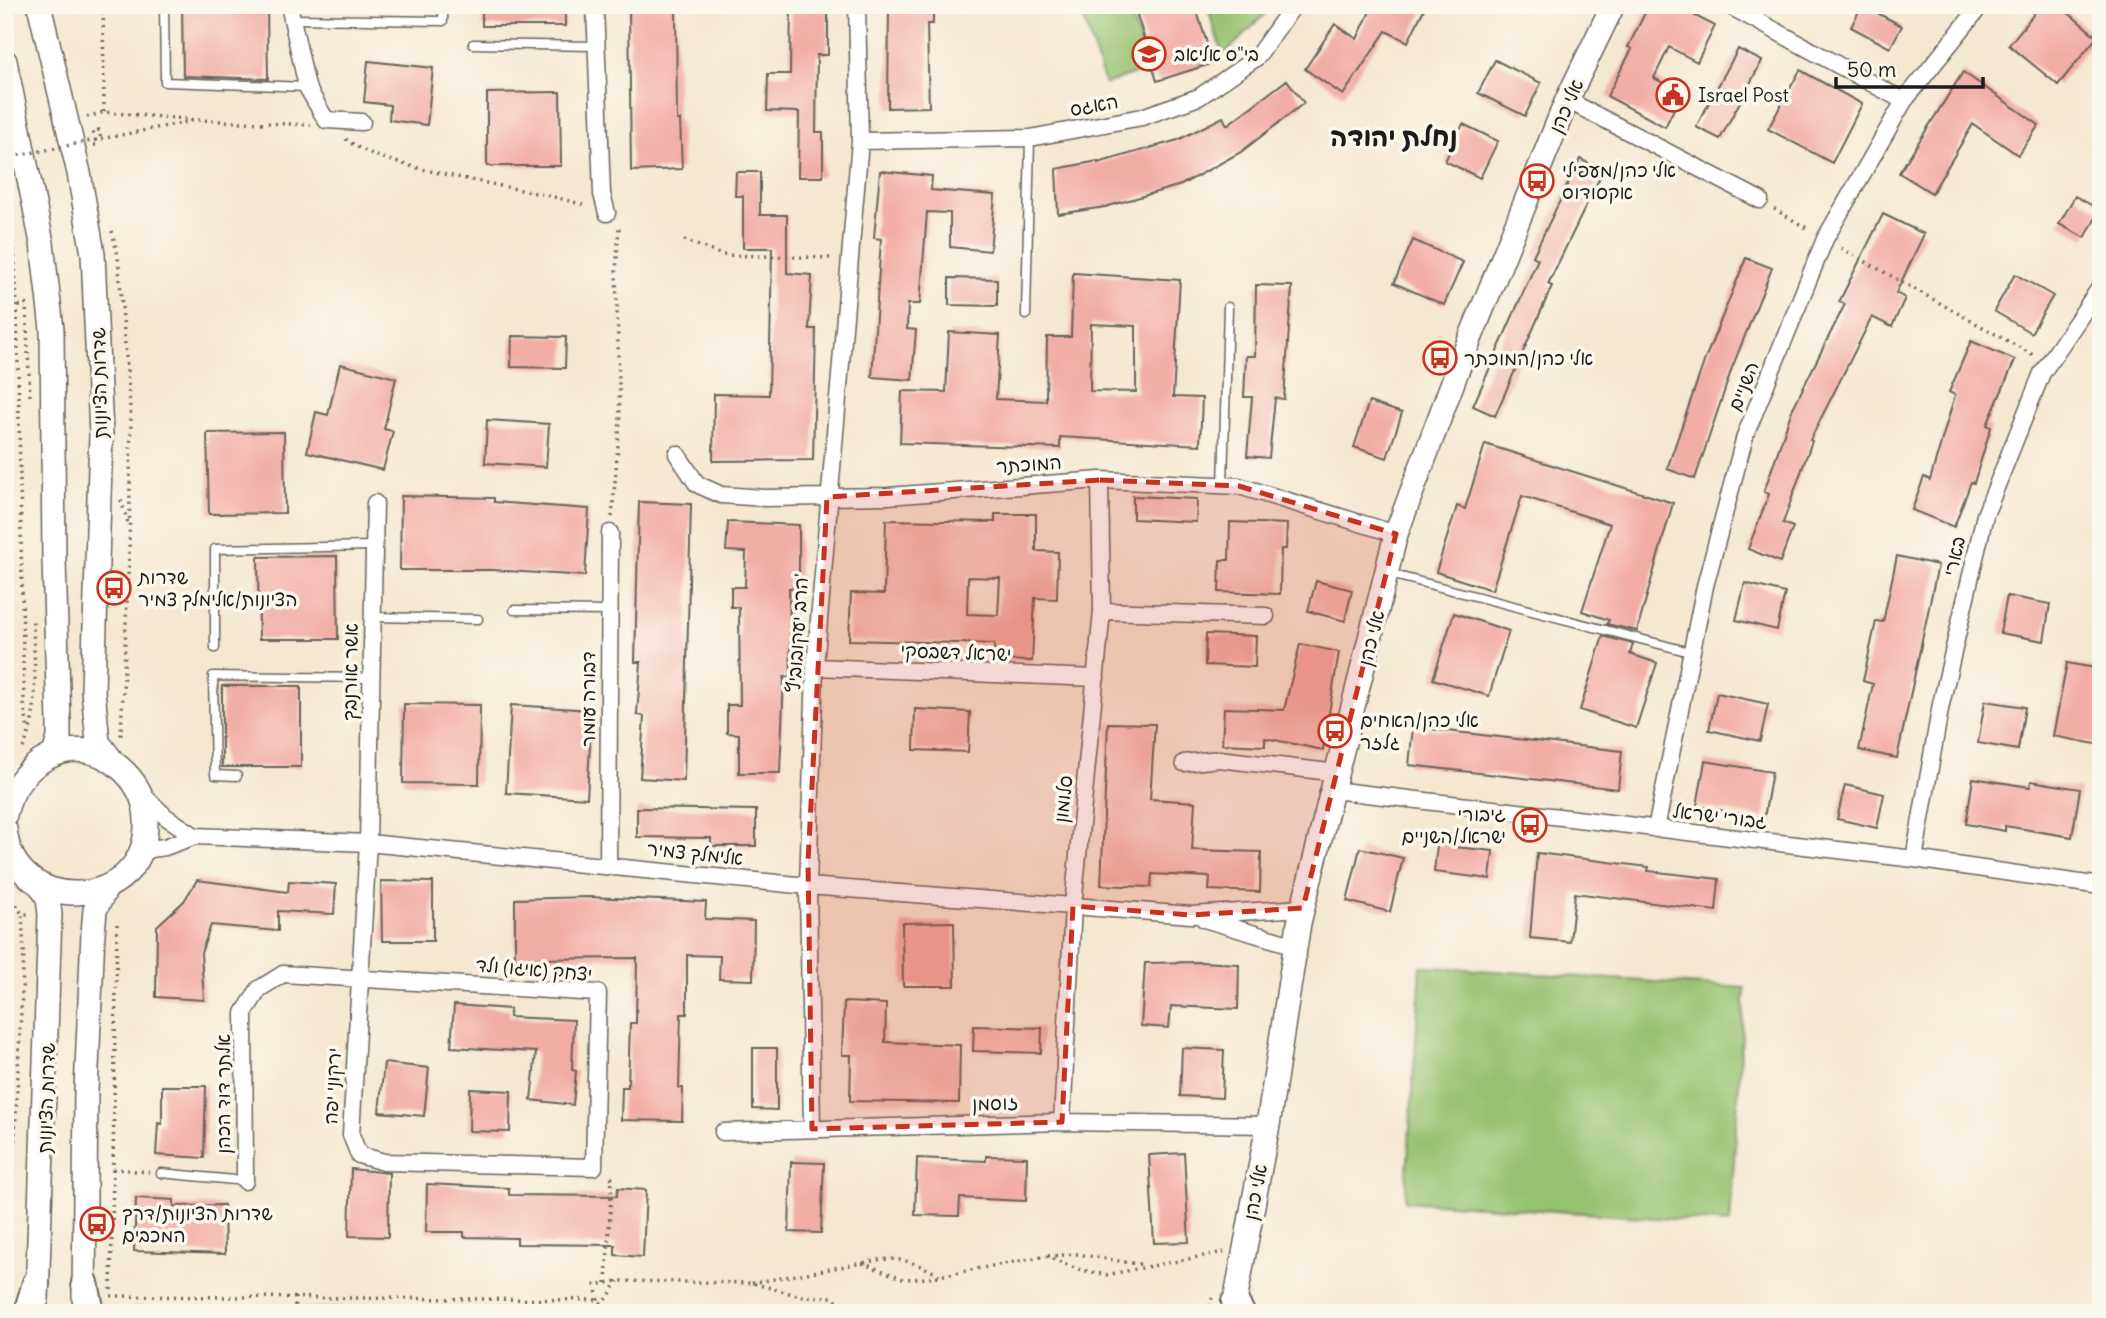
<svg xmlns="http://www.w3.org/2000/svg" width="2106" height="1318" viewBox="0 0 2106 1318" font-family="Delius,'Playpen Sans Hebrew',sans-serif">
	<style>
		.green { fill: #95c16f; stroke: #586e46; stroke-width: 2 }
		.building { fill: #f2ada4; fill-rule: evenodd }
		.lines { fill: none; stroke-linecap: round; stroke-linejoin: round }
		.lane-casing { stroke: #68635b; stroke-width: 11 }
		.street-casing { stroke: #68635b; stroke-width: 19 }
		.secondary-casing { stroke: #68635b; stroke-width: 26 }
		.primary-casing { stroke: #68635b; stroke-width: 30 }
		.path { stroke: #68635b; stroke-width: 3.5; stroke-dasharray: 2 5; stroke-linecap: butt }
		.lane { stroke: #fff; stroke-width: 8 }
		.street { stroke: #fff; stroke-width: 16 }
		.secondary { stroke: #fff; stroke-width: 23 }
		.primary { stroke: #fff; stroke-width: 26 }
		.path-bridge { stroke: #68635b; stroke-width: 3.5; stroke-dasharray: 2 5; stroke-linecap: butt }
		.marked { fill: #c8321e; fill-opacity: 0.2; stroke: #c8321e; stroke-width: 5; stroke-dasharray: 14 9; stroke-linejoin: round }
		.labels { text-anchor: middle; stroke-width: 7; stroke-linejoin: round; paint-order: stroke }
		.poi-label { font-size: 19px; fill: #1c1c1c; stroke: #fbf7ec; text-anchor: start }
		.street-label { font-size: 19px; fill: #1c1c1c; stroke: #fbf7ec }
		.district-label { font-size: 26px; font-weight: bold; fill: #1c1c1c; stroke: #fbf7ec }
	</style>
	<rect width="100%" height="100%" fill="#fbf7ec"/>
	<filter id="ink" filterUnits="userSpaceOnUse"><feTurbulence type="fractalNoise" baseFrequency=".0143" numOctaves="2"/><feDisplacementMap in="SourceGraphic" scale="14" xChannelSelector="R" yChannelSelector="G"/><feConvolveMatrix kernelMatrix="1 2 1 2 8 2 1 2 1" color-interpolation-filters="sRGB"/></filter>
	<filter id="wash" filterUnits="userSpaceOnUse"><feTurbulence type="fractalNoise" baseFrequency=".00686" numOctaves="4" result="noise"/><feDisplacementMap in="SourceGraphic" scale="28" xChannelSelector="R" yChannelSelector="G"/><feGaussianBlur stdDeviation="1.57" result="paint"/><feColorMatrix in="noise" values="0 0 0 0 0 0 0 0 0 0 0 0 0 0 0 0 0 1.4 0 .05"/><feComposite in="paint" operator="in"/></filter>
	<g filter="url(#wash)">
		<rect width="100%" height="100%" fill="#f5e8d1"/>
		<path class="green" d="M1079,5H1128L1149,69L1105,84Z
			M1207,5H1274L1223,56Z
			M1421,966L1745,988L1730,1223L1405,1201Z
			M135,1308L595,1311L136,1313Z"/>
		<g id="blocks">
			<path class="building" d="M182,5H267L268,79L183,76Z
				M482,5H565V26H482Z
				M629,5H676L677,120H680L682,169L631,171Z
				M791,5H828V55H817L816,132H823V177H798L799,112L767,111L768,74H790Z
				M889,5H933V24H927L929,107L888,108Z
				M1134,5H1195L1213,63L1157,81Z
				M1373,5H1426L1408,42L1386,31L1343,95L1305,69L1335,24L1357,39Z
				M1649,5H1674L1715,26L1697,62L1669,47L1654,78L1682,93L1665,127L1607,96L1632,49L1628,47Z
				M1862,5L1902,26L1890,48L1851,27Z
				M2041,5H2059L2097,37L2058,85L2009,45Z
				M1738,49L1762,61L1720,139L1696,127Z
				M1495,60L1541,83L1525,116L1478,93Z
				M368,61L433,68L427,125L389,120L390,105L364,102Z
				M1800,70L1862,104L1832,163L1768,129Z
				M1963,72L2039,125L2018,155L1973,124L1932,193L1899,173Z
				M1287,80L1304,103L1241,152L1181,185L1105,207L1058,214L1056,169L1098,161V163L1178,140L1223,117L1227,125Z
				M560,92L561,166H487V93Z
				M1463,124L1498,141L1480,178L1445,161Z
				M1580,159L1603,171L1548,284L1552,286L1495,416L1473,406L1538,259L1533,256Z
				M880,171L932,176L931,190L995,195L990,251L950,247V213L927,212L920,304H908L907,329L916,330L912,380L872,377L881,239L874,238Z
				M736,172H760V215H787V273L812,275L809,329H816L813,460L713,461L714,394L769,395L772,248H743V196H735Z
				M2075,196L2100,210L2085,238L2059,224Z
				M1883,214L1924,234L1896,293L1905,298L1892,327L1872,317L1810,440L1812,441L1783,523L1793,527L1780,562L1748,549L1769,494L1764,492L1792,410L1845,304L1839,302Z
				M1413,240L1463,262L1444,305L1394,283Z
				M1746,258L1772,268L1732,368L1695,479L1667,469L1705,359Z
				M1073,273L1180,280L1173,397L1202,398L1200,445L1060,437V448L900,443L902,391L946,392L949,332L1000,335L996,399L1046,401L1047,337H1071ZM1091,324L1136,326V392L1090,391Z
				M2015,274L2053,296L2031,333L1994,311Z
				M949,278L997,279V306L949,305Z
				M1256,285L1292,286L1284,399L1275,398L1269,458L1247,456L1252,397H1244L1246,356H1255Z
				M512,336L566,337L565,368L511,367Z
				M1971,341L2015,360L1987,425L1991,427L1974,483L1971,482L1954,527L1912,510L1924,477L1930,480L1955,395L1949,392Z
				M340,364L396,378L384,429L393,431L383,470L307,452L316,412L328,415Z
				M1369,402L1402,413L1387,458L1354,447Z
				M487,420L549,424L546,467L485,463Z
				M284,432L285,513L209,514L207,433Z
				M1485,444L1673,503L1637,631L1607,624L1609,620L1582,611L1610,524L1522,496L1492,590L1436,572L1457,506L1465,509Z
				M401,496L494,498V502L589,509L585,576L493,570H400Z
				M1133,496L1197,499L1196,522L1133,519Z
				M639,502L691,504L684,781L640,778L644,716L637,715L641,662H635Z
				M995,514H1036V551L1058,552L1057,599L1035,598L1032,661L994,660V644L849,640L851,593L884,594L886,520L995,522ZM968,577L1000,578L998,615L967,614Z
				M728,522L799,525V588H789L791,677H784L780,773H739V734L727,733V705H740L739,607H731V587H745L746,552L726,551Z
				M1230,522L1287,524L1286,549H1281L1280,594L1219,592L1220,560H1229Z
				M337,556L338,639H259L258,557Z
				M1897,556L1938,565L1897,758L1859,750L1873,684L1863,681L1876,621L1883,622Z
				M1316,581L1352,590L1345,621L1308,611Z
				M1745,583L1785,593L1777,630L1736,620Z
				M2007,596L2050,604L2044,641L2000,633Z
				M1454,613L1509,631L1489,696L1433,679Z
				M1206,634L1256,636L1255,667L1205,665Z
				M1603,636L1633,644L1630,654L1657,663L1636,728L1580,710Z
				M1300,644L1339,652L1323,750L1265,738V746L1222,744L1224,708L1284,710Z
				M2067,663L2101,669V745L2053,736Z
				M222,686H301V767H222Z
				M1717,693L1768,704L1760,741L1709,730Z
				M1985,701L2025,707L2018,750L1978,743Z
				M404,704L480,705L479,784L403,783Z
				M511,705L592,710L587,798L506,793Z
				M915,709L970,712L968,752L914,750Z
				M1108,723L1155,724L1150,799L1195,802L1192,850L1261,852L1260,892L1209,890L1210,877L1152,874L1151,887L1101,885Z
				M1413,727L1622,751L1618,789L1409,765Z
				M1705,761L1772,772L1764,818L1697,806Z
				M1973,778L2030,787L2031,781L2080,789L2072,837L2005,826V831L1966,824Z
				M1845,785L1884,794L1877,828L1837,819Z
				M637,808L756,810V846H711V838L637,837Z
				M1437,845L1493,851L1490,879L1434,872Z
				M1360,848L1403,858L1390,912L1347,901Z
				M1537,853L1649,867L1648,871L1719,879L1716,911L1575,893L1570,942L1530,938Z
				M197,880L288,892L289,881L336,884L334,914L278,911V931L211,925L201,953L204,1000L156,997L157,926L184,901Z
				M381,881L433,882V941H382Z
				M589,897L706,902L705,919L754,921L753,980L719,979L720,956L687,955V1014H681L679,1088H683L682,1121L621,1120L622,1087H628L630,1023H636L637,958L515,959V899Z
				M954,922L955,986H903L902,923Z
				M1199,962L1239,964L1238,1009L1171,1006L1169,1028L1141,1026L1145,963Z
				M844,1002L886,1004L885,1042L960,1045L959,1103L850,1101L851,1055H842Z
				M454,1005L510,1009L509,1017L574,1020L572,1070L576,1071L573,1105L531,1100L536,1052L451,1047Z
				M974,1026L1042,1028L1041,1053L973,1051Z
				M753,1048H777V1110L753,1109Z
				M1182,1048L1224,1050L1222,1098L1180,1096Z
				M384,1063L429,1068L424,1116L379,1112Z
				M162,1086H206L204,1158L156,1155L158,1123L162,1124Z
				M470,1089L511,1091L510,1132L469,1131Z
				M1184,1153L1189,1242L1154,1243L1149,1155Z
				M986,1156L1027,1157L1026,1201L960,1198L959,1216L915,1215L917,1158L986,1161Z
				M791,1162L824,1163L821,1233L789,1232Z
				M351,1169L389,1173L388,1237L349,1236Z
				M427,1184L509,1188V1195L617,1196L618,1188L646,1190L643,1257L615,1255V1245L517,1244V1238L464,1237V1232H426Z
				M136,1198L174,1200V1206L224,1205L225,1254L134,1251Z"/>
		</g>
	</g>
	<g filter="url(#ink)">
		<use href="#blocks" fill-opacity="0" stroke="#68635b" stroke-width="2"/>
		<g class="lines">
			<defs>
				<path id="lane" d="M164,5L165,82L307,87
					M292,19L443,21V5
					M473,44L596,46
					M1026,315L1030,138
					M1223,485L1228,307
					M1390,574L1690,652
					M514,610L610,611
					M372,617L478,619
					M215,648V549L374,546
					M237,776L215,775L213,676L371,678
					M161,1173L245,1181"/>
				<path id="street" d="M289,5L307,87L326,120L362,122
					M595,5L602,194L607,213
					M1728,5L1904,101
					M1567,100L1760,200
					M860,141L1030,138L1142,117L1199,97L1256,58L1294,5
					M677,454L697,484L721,495L765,498L888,496L1100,480L1239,486L1396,534
					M1102,611L1266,616
					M815,667L1096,678
					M1184,763L1219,759L1338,773
					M1333,790L1914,859L2101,886
					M142,794L166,817L195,836
					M1656,829L1705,586L1745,436L1825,239L1904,101L1981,5
					M142,850L165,847L195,836L368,843L808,886L1191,915L1303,908
					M1914,859L1941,704L1985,515L2042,373L2101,286
					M608,865L610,533
					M1204,919L1296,946
					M1062,1122L1073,906L1102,611L1100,480
					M812,1129L808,886L815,667L860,141L857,5
					M723,1132L1062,1122L1268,1125
					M245,1181L244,1013L259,989L283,974L598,993L594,1167L384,1162L359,1155L351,1135L368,843L375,503"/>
				<path id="secondary" d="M39,5L79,173L93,254L101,435L93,690L98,742L113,762
					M5,61L42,243L52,329L54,560L59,723V738L54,754
					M5,815C15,764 73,728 118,766C135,780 146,798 146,821C149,912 13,919 5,829
					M37,1299L50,914L48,898L40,885
					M84,1299L86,1091L93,933L95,910L107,887
					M1235,1302L1268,1125L1299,923L1396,534L1457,371L1567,100L1613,5"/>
				<path id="primary" d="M85,1283L91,1313
					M1235,1302L1241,1313
					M27,1313L36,1283"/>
			</defs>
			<use href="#lane" class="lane-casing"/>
			<use href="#street" class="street-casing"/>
			<use href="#secondary" class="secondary-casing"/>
			<use href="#primary" class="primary-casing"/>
			<path class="path" d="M103,5L104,112
				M87,117L104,112L197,120L311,125
				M346,139C380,171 533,187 586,206
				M94,145H97L93,132L99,130L101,140
				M5,208L14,248L17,306L24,704L28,731
				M1774,209L1810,230
				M112,231L118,256L131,420L129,555L121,736
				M684,240L722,255L833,258
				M1841,248L2033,355
				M26,303L30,397
				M5,304L26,307
				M121,500L128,523
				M612,517L620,421L616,272L619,227
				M23,748C42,710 33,659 33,618
				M5,887L22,914
				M113,1169L149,1172
				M1048,1256L1077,1254L1144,1265
				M864,1263C894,1255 912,1260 939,1275
				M606,1283L612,1178L608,1176
				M752,1283L862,1263L904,1279L928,1278L1046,1256L1077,1269L1106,1275L1224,1252
				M111,1290L117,923
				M7,1295L24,951L22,914H31
				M111,1296L598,1300L603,1305
				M598,1300L595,1285L618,1281L752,1283L800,1296L832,1297L850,1313
				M295,1313V1295
				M602,1313L603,1305L618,1281
				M1208,1313L1212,1298"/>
			<use href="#lane" class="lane"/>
			<use href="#street" class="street"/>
			<use href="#secondary" class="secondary"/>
			<use href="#primary" class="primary"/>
			<path class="path-bridge" d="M5,158L197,120"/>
		</g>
	</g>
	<path class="marked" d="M1100,480L1239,486L1396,534L1303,908L1191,915L1073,906L1062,1122L812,1129L808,862L827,497Z"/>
	<defs>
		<symbol id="school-ring" viewBox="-11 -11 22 22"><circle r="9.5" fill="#fbf7ec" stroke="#c8321e" stroke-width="1.5"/><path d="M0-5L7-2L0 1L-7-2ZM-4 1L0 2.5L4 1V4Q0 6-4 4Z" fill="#c8321e"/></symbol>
		<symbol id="civic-ring" viewBox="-11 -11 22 22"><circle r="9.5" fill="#fbf7ec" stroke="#c8321e" stroke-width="1.5"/><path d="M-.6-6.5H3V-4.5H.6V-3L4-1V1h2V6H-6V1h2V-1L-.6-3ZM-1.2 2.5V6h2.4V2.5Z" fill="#c8321e"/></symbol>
		<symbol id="bus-ring" viewBox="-11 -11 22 22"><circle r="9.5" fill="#fbf7ec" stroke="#c8321e" stroke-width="1.5"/><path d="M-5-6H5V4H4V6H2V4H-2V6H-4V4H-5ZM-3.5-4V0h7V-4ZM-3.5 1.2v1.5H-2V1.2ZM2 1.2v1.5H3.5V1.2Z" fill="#c8321e"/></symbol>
	</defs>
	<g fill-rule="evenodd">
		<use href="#school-ring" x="1130" y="35" width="38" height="38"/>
		<use href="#civic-ring" x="1654" y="76" width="38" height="38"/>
		<use href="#bus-ring" x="1518" y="162" width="38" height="38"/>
		<use href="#bus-ring" x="1421" y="339" width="38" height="38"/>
		<use href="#bus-ring" x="95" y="569" width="38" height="38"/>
		<use href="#bus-ring" x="1316" y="712" width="38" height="38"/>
		<use href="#bus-ring" x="1511" y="806" width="38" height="38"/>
		<use href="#bus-ring" x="78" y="1205" width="38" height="38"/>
	</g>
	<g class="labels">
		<g class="poi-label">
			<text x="1174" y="61">בי"ס אליאב</text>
			<text x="1698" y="102">Israel Post</text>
			<text x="1562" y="177">אלי כהן/מעפילי<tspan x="1562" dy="22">אקסודוס</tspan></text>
			<text x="1464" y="365">אלי כהן/המוכתר</text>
			<text x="138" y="584">שדרות<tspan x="138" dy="22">הציונות/אלימלך צמיר</tspan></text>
			<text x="1360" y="727">אלי כהן/האחים<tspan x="1360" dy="22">גלזר</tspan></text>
			<text x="1506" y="821" text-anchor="end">גיבורי<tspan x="1506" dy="22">ישראל/השניים</tspan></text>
			<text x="122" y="1220">שדרות הציונות/דרך<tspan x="122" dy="22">המכבים</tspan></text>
		</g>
		<g class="street-label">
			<text transform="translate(1094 105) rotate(-10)" y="7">האגס</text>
			<text transform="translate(1566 106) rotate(-66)" y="7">אלי כהן</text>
			<text transform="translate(99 383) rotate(-91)" y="7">שדרות הציונות</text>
			<text transform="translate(1743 386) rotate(-68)" y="7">השניים</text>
			<text transform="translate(1029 464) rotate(-4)" y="7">המוכתר</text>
			<text transform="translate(1954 556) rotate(-77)" y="7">בארי</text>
			<text transform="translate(797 633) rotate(-86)" y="7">הרב יעקובוביץ'</text>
			<text transform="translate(1371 638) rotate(-76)" y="7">אלי כהן</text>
			<text transform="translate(956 652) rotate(2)" y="7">ישראל דשבסקי</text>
			<text transform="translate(350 672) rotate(-89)" y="7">אשר אורנבך</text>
			<text transform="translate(588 699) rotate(-90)" y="7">דבורה עומר</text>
			<text transform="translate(1063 799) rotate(-84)" y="7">סלומון</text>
			<text transform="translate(1720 816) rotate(7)" y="7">גבורי ישראל</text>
			<text transform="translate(695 853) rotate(6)" y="7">אלימלך צמיר</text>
			<text transform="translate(534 969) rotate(5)" y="7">יצחק (איגו) ולד</text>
			<text transform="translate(332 1086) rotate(-87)" y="7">ירקוני יפה</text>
			<text transform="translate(223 1094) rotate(-90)" y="7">אלתר דוד הכהן</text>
			<text transform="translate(46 1098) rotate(-88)" y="7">שדרות הציונות</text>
			<text transform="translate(995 1103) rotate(-2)" y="7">זוסמן</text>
			<text transform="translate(1255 1192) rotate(-79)" y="7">אלי כהן</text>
		</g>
		<g class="district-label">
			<text x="1394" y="146">נחלת יהודה</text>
		</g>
	</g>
	<rect width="2106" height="1318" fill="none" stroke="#fbf7ec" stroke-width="28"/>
	<path d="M1836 77v10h147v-10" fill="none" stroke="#1c1c1c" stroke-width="3.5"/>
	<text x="1847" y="77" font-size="21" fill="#1c1c1c" stroke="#fbf7ec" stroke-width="5" paint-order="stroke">50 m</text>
</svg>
